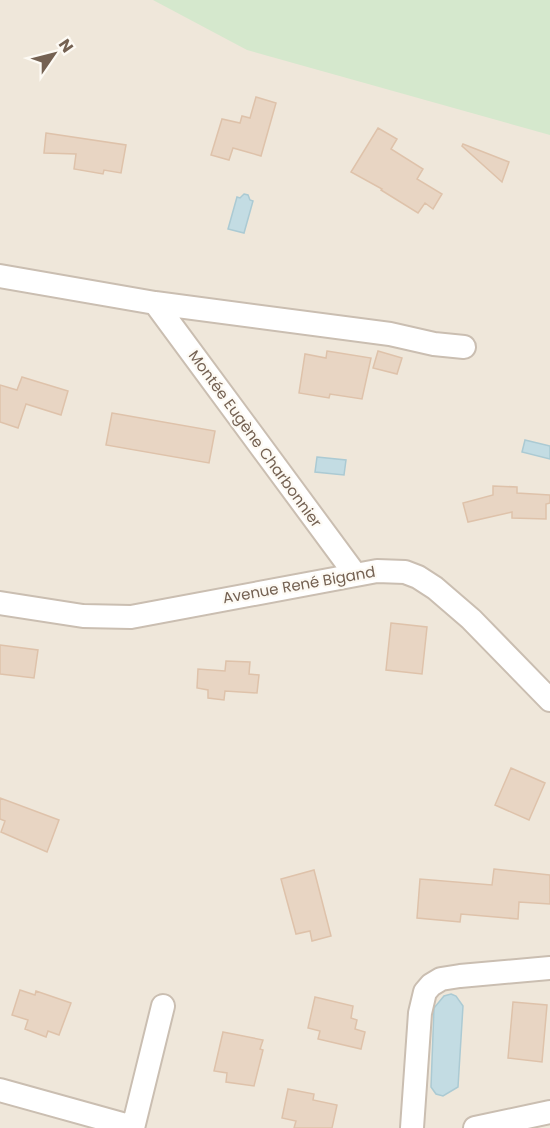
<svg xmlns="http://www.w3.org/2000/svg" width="550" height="1128" viewBox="0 0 550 1128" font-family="Poppins,sans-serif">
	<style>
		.residential { fill: #efe7da }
		.green { fill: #d5e8cd }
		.water { fill: #c3dce3; stroke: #abcad3; stroke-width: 1.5 }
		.building { fill: #e8d5c3; stroke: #dec2aa; stroke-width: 1.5 }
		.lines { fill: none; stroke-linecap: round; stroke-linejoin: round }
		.minor-casing { stroke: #cabeb1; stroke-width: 26 }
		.minor { stroke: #fff; stroke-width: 22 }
		.labels { text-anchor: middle; stroke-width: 4.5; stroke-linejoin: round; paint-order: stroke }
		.street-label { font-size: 15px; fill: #746152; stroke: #fdfaf4 }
	</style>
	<rect width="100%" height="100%" fill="#fbf7ed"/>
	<path class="residential" d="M0,0H550V1128H0Z"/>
	<path class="green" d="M153,0H550V135L247,50Z"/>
	<path class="water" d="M244,194L248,195L250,200L253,201L244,233L228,229L237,197L240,198Z
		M525,440L550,446V459L522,452Z
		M317,457L346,460L344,475L315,472Z
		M451,994L456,996L463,1006L458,1087L443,1096L436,1094L431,1087L434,1008L444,996Z"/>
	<path class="building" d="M256,97L276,103L261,156L233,148L229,160L211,155L222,119L240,123L242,116L250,118Z
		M378,128L397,139L391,149L423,169L417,179L442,194L433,209L425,203L418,213L381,190L382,189L351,172Z
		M46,133L126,145L121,173L104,170L103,174L74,169L76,154L44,153Z
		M463,144L509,162L502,182L462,146Z
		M327,351L371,358L362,399L330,394L329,398L299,393L305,354L326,358Z
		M378,351L402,358L397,374L373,368Z
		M22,377L68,391L61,415L26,404L18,428L0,422V385L17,390Z
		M112,413L215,431L209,463L106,445Z
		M493,486L517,487V493L550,495V503L546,504V519L512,518V512L468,522L463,503L493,495Z
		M391,623L427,627L422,674L386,670Z
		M0,645L38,650L34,678L0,674Z
		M226,661L250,662L249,674L259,675L257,693L225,691L224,700L208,698V690L197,688L198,669L225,671Z
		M511,768L545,783L529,820L495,805Z
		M0,798L59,820L47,852L1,832L5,821L0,819Z
		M494,869L550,875V904L519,902L518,919L461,914L460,922L417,918L420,879L492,885Z
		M314,870L331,936L312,941L310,931L296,934L281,879Z
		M20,990L35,995L36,991L71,1003L59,1035L48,1031L46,1037L25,1029L28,1020L12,1015Z
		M315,997L353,1006L351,1018L357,1020L355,1029L365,1032L361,1049L318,1039L320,1031L308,1028Z
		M513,1002L547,1005L542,1062L508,1058Z
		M223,1032L263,1040L260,1049L263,1050L254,1086L226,1082L227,1073L214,1071Z
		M288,1089L314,1094L313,1100L337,1105L332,1128H294L296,1121L282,1118Z"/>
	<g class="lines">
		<defs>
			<path id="minor" d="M0,276L155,303L390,334L434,344L464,347
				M155,303L355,574
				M0,603L83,616L131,617L377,571L405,572L418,577L435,588L471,619L550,700
				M0,1090L133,1127
				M133,1128L163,1006
				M412,1128L420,1013L425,992L431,985L441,979L460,976L550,968
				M475,1128L550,1112"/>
		</defs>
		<use href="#minor" class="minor-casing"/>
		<use href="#minor" class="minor"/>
	</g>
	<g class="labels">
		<g class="street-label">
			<text transform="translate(255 439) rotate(54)" y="5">Montée Eugène Charbonnier</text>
			<text transform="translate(299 585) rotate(-10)" y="5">Avenue René Bigand</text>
		</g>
	</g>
	<g transform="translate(54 54) rotate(55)" stroke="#fdfaf4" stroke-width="4.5" paint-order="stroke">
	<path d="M0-4.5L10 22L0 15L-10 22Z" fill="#746152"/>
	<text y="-9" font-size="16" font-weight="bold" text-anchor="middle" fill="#746152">N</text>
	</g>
</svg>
